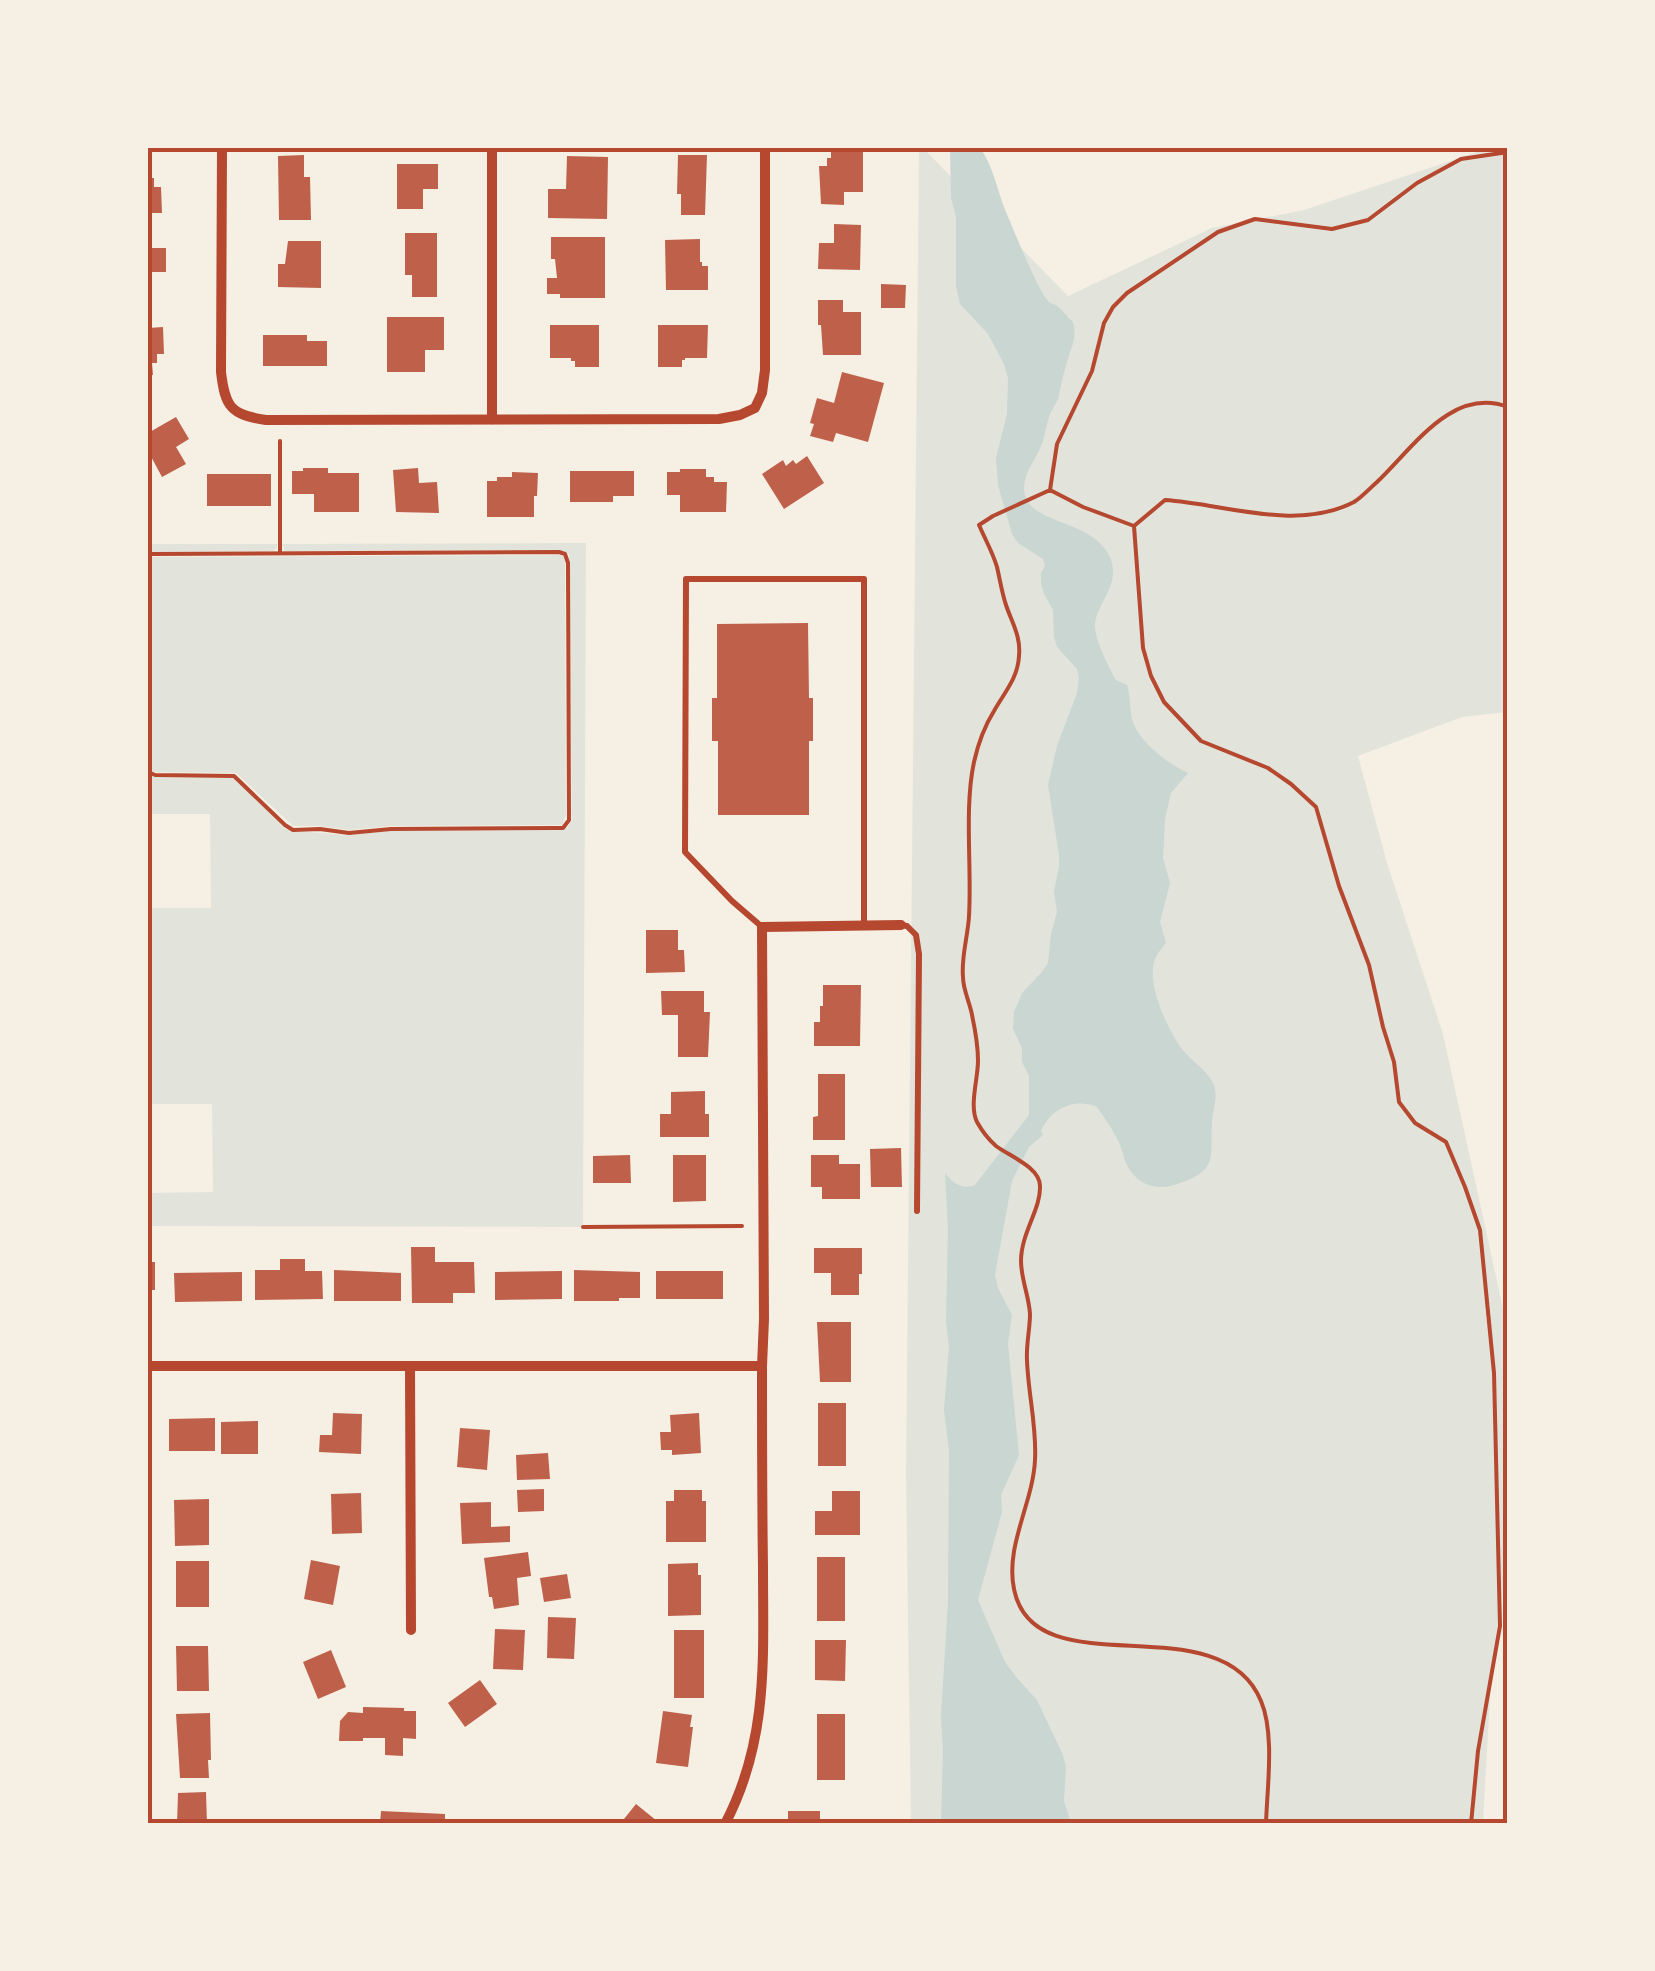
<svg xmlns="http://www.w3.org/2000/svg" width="1655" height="1971" viewBox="0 0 1655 1971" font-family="'Varela Round',sans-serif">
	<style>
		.green { fill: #e2e4dc }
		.water { fill: #c9d6d2 }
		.building { fill: #bf614a }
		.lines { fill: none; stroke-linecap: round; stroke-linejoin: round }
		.path { stroke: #b5482f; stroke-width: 4 }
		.service { stroke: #b5482f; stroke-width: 6 }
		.minor { stroke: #b5482f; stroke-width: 10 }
		.neatline { fill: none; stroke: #b5482f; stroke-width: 4 }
	</style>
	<rect width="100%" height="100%" fill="#f6efe4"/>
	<path class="green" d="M919,148H923L1068,296L1212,228L1304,210L1489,148H1507V712L1462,717L1358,756L1387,863L1443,1034L1507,1327L1508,1547L1491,1678L1483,1823L911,1824L906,1475Z
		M586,543L583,1227L148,1226V1193L213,1192L212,1104H148V908H211L210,814H148V775L155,777L234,778L286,829L293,831L349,835L391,831L558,830L568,827L572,820L569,554L559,550L285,551L282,544Z
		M148,544H277V548L273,551L151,552L148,554Z
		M561,555L564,557L565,563L566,815L562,825L391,826L349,830L320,826H293L236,773L152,772L149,769L148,560L152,557Z"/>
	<path class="water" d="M950,148H980C994,167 997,191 1006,212C1013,228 1039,294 1050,303C1052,304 1055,304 1057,306C1063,310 1067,317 1073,322C1077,338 1072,345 1068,359C1064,371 1061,384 1059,396C1057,403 1051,410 1049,417C1046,426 1045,437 1041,446C1035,461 1024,472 1024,489C1026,526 1091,517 1110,557C1121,583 1099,600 1095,623C1093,636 1109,668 1116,680L1127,685C1131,697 1129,713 1134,725C1142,744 1170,765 1188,773L1171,793L1165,819L1163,858L1170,883L1160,922L1166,943C1161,949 1156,955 1154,962C1147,986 1168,1030 1182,1049C1191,1061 1206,1069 1213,1083C1219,1097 1213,1108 1212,1121C1210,1160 1219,1171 1174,1185C1156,1191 1137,1184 1128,1167C1124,1160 1123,1152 1120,1145C1114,1131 1105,1118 1096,1106C1072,1098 1051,1109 1041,1131L1043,1135L1029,1147L1012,1181L995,1275L998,1288L1012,1315L1008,1344L1019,1455L1001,1495L1002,1512L978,1600L1005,1662L1017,1678L1037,1700L1062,1753L1066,1766L1064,1801L1071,1823L941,1824L943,1750L941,1716L948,1601L949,1451L944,1410L949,1347L946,1322L948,1230L945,1173C953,1183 961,1190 975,1185L1029,1115V1076L1022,1062V1048L1013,1029L1014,1012L1022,993L1042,972L1048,963L1051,934L1057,912L1054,891L1059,866V855L1048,785L1057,746L1077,693L1079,678L1077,669L1057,647L1054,637L1053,610L1044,594L1041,583V573L1045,566L1043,559L1018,543L1012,534L998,485L996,458L1007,414L1008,378L1004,364L988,334L960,304L956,286V217L951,198Z"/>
	<path class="building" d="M831,148H863V192H844V205L821,204L819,166H827V158H831Z
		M304,155V177H310L311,220H279L278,156Z
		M678,155H707L705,215H681V194H677Z
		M567,156L608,157L607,219L548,218V189H566Z
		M397,164H438V189H423V209H397Z
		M148,178H154V187H161L162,213H148Z
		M834,224L861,225L860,270L818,269L819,243H834Z
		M405,233H437V297H412V275H405Z
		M551,237H605V298H560V294H547V278H557L555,259H551Z
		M700,239V262H702V266H708V290H666L665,240Z
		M288,241H321V288L278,287V264H285Z
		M148,248H166V272H152V293H148Z
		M881,284L906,285L905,308H881Z
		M818,300H843V312H861V355H823L821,325H818Z
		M387,317H444V350H425V372H387Z
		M550,325H599V367H575V361H571V358H550Z
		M658,325H708L707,358H685V360H682V367H658Z
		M163,327L164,354H157V363H152L153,375H148V328Z
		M263,335H307V341H327V366H263Z
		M842,372L884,383L868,442L836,433L833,442L810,436L814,424L810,423L817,398L834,403Z
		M176,417L189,439L176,447L186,464L162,477L148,451V433Z
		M807,456L824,483L784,509L762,474L783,460L786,466L793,460L796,464Z
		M303,468H328V473H359V512H314V494H292V471H303Z
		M418,468L419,483L437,482L439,513L396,512L393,470Z
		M680,469H706V477H714V482H727L726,512H680V495H667V472H680Z
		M570,471H634V496H613V502H570Z
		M512,472L538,473L537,496H534V517H487V481H497V477H512Z
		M207,474H271V506H207Z
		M808,623L809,698H813V741H809V815H718V741H712V698H717V624Z
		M646,930H678V950H684L685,972L646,973Z
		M823,985H861L860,1046H814V1022H820V1006H823Z
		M661,991H704V1012H710L708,1057H678V1015H662Z
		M818,1074H845V1140H813V1117L818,1116Z
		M705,1091V1114H709V1137H660V1114H671V1092Z
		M901,1148L902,1187H871L870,1149Z
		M630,1155L631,1183H593V1156Z
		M673,1155H706V1201L673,1202Z
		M811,1155H839V1164H860V1199H822V1187H811Z
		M411,1247H435V1262H474L475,1293H453V1303H412Z
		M814,1248H862V1274H859V1295H831V1273H814Z
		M280,1259H305V1271H322L323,1299L255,1300V1270H280Z
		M148,1262H155V1290H148Z
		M334,1270L401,1273V1301H334Z
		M574,1270L640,1272V1298H619V1301H574Z
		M562,1271V1299L495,1300V1272Z
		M656,1271H723V1299H656Z
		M242,1272V1301L175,1302L174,1273Z
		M817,1322H851V1382H820Z
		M818,1403H846V1466H818Z
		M333,1413L362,1414L361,1454L319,1452L320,1435H332Z
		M699,1413L701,1453L672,1455V1450H661L660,1432H671L670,1415Z
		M215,1418V1451H169V1419Z
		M258,1421V1454H221V1422Z
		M460,1428L490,1430L487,1470L457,1467Z
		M548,1453L550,1479L517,1480L516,1455Z
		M544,1489V1511L518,1512L517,1490Z
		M674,1490H702V1501H706V1542H666V1501H674Z
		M832,1491H860V1535H815V1511H832Z
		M361,1493L362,1533L332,1534L331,1494Z
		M209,1499V1545L175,1546L174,1500Z
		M491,1502V1527L510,1526V1542L462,1544L460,1503Z
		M528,1552L531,1576L517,1578L519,1605L494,1609L492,1597H489L484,1558Z
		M817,1557H845V1621H817Z
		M311,1560L340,1566L333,1605L304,1599Z
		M176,1561H209V1607H176Z
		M698,1563V1575H701V1615L668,1616V1564Z
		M567,1574L571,1598L544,1602L540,1578Z
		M548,1617L576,1618L574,1659L547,1658Z
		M495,1629L525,1630L523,1670L493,1669Z
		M674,1630H704V1698H674Z
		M815,1640H846L845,1681L815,1680Z
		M176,1646H208L209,1691H177Z
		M331,1650L346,1687L318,1699L303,1662Z
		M480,1680L497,1704L465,1727L448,1703Z
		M363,1707L404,1708V1711H416V1739L403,1738V1756L385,1755V1738H363V1741H339L340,1721L348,1712L363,1713Z
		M663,1711L692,1715L690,1727H693L688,1767L656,1763Z
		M210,1713L211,1760H208L209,1778H180L176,1714Z
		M817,1714H845V1780H817Z
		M206,1792L207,1824H177L178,1793Z
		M636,1804L657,1821L654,1824H620Z
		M381,1811L445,1814V1824H380Z
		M788,1811H820V1824H788Z"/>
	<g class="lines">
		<path class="path" d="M1050,490L1057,444L1092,371L1104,323L1113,307L1127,293L1218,232L1255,219L1332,229L1368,220L1417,183L1461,159L1508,152
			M1134,526L1165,500C1226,504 1296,532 1354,502C1362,497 1370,488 1377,482C1413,448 1452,386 1508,407
			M280,553V441
			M148,556L152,554L559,552L565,554L568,563L569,820L563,828H557L391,829L349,833L320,829L293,830L285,825L234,776L155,775L148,772
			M583,1227L742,1226
			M1266,1824C1267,1788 1275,1734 1261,1701C1220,1601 1034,1691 1014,1589C1005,1546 1033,1503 1035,1460C1037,1427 1028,1393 1027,1360C1026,1345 1030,1329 1030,1314C1029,1296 1021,1279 1021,1261C1021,1233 1041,1209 1040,1186C1040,1167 1009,1156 996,1146C988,1139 982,1131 977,1122C969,1106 978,1079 978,1061C978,1046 975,1029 972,1015C970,1003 963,990 963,977C961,957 968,936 969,916C972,868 964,808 974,762C978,744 984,727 994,711C1004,693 1018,678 1019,656C1021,636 1012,623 1006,605C1002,593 1000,580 997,567C993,553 985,539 979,525L993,516L1050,490L1083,507L1134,526L1143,648L1151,676L1164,702L1201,741L1268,768L1291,784L1316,807L1339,886L1369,965L1383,1027L1394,1062L1399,1102L1415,1123L1446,1142L1465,1187L1480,1230L1494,1373L1500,1626L1478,1751L1471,1824"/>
		<path class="service" d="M901,925L907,926L916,935L919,954L917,1211
			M761,926L732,901L685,852L686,579H864V926"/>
		<path class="minor" d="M222,148L221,372C225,407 231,415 266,420L719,419L740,415L755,408L762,393L765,370V148
			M492,148V420
			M148,1366H762
			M410,1366L411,1630
			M725,1824C769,1740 763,1658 763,1567C762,1500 762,1433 762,1366L764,1319L762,927L901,925"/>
	</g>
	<rect width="1655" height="1971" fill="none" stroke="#f6efe4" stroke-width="300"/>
	<rect x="150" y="150" width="1355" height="1671" class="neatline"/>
</svg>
